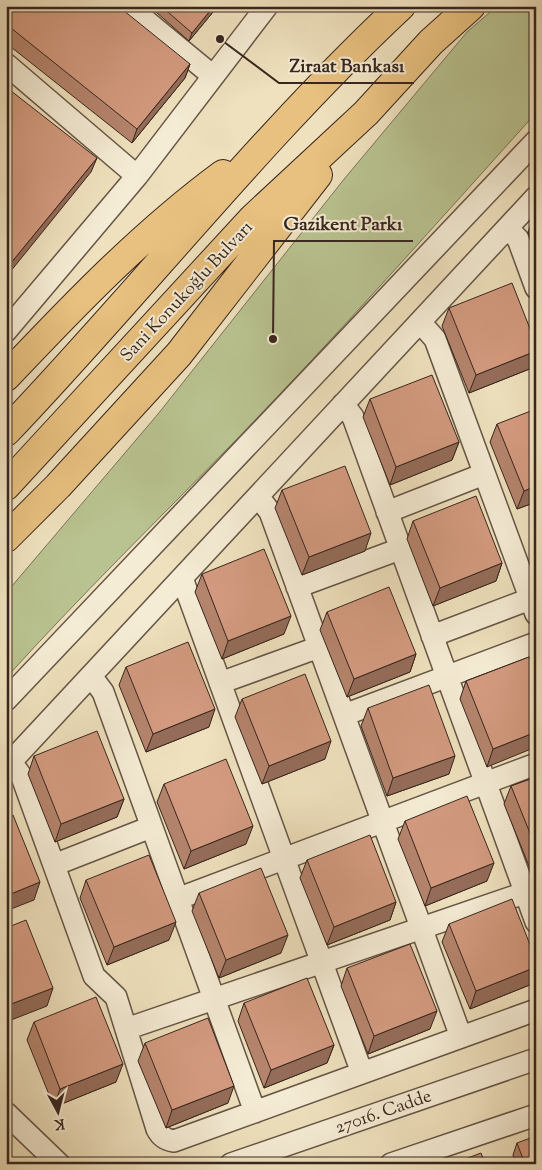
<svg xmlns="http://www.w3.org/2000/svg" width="542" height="1170" viewBox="0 0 542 1170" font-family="'Sorts Mill Goudy',serif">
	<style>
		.green { fill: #b9c391; stroke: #787458 }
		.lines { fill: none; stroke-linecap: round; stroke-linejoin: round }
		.minor-casing { stroke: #655546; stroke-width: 24 }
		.highway-casing { stroke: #37261e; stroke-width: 30 }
		.minor { stroke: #f5ecd5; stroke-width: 21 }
		.highway { stroke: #e8c07f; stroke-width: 28 }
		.wall { fill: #b5846d; stroke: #37261e }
		.shaded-wall { fill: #946c59; stroke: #37261e }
		.building { fill: #d39a7f; stroke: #37261e }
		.labels { text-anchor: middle; stroke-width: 4; stroke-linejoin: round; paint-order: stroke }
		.street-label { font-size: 18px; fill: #37261e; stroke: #f5ecd5 }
		.leader { fill: none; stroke: #37261e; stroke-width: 2 }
		.callout-dot { fill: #37261e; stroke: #f5ecd5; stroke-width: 2 }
		.callout-label { font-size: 19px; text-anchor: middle; font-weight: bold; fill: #37261e; stroke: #f5ecd5; stroke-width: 4; stroke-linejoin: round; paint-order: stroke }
	</style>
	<rect width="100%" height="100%" fill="#efe1be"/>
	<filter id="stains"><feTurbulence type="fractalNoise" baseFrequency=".004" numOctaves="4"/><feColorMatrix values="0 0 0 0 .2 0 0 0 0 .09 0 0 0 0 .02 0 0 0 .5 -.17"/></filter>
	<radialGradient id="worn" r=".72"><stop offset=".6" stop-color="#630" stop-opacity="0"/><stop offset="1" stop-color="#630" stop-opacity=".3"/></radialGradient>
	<path class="green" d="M497,6H536V113C436,224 337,336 233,443C157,521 79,597 6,678V593L158,414L345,178L467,32Z"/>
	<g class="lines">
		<defs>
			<path id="minor" d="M128,6L213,76
				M6,64L137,176
				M507,228L518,239L536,288
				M420,322L435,339L536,614
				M6,331L137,176L267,6
				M343,404L353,417L536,922
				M258,496L270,512L461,1037
				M387,512L484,474
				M182,578L362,1073
				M297,587L400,549
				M432,636L530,599
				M91,676L103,692L255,1112
				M220,683L319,647
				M6,700L536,141
				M344,715L536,643
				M11,762L22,777L94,976L116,997L157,1129C161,1137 166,1140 174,1141L536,1010
				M6,767L536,197
				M54,865L151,827
				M177,899L536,764
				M126,1029L536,889
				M6,1113L59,1164
				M231,1164L536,1059
				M391,1164L536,1115"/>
			<path id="highway" d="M6,377C74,305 143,233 223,174
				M6,432C140,292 259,139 401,6
				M6,486L253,218L366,113L431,42L471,6
				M6,538L58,486L179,354L318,175"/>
		</defs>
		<use href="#minor" class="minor-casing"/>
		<use href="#highway" class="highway-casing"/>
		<use href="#minor" class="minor"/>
		<use href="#highway" class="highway"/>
	</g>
	<path class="wall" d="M6,6L190,64L185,78L132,143L6,43Z
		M158,6H218L189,41L156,12Z
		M536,213V251L528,232L535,214Z
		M449,308L532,368L469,393L442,326Z
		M370,399L459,442L452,460L390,485L363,417Z
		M497,424L536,502L517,509L490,442Z
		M282,490L365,551L302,575L275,508Z
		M413,521L502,563L496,581L433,606L407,539Z
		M536,542V561L532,552Z
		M202,574L284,634L222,659L195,592Z
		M327,612L416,654L410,672L347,697L320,630Z
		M529,657L487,767L460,699L466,681Z
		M126,667L209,727L146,752L119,685Z
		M242,699L325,759L262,784L235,717Z
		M368,708L449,774L387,796L361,726Z
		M34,756L124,799L117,817L55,842L28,774Z
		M536,777V870L531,871L504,804L511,786Z
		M164,784L246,844L184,869L157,802Z
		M405,821L487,881L425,906L398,839Z
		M307,860L396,902L390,920L327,945L300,878Z
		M86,880L169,940L107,965L80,898Z
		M199,893L281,953L219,978L192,911Z
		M449,924L536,960V974L532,984L470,1009L442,942Z
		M347,968L430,1029L368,1054L341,986Z
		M244,1003L334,1045L327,1063L264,1088L238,1021Z
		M34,1022L116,1082L54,1107L27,1040Z
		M145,1043L228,1103L166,1128L138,1061Z
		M517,1143L536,1164H516L513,1155Z"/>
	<path class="shaded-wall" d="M214,6H218L189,41L192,33Z
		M190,64L185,78L132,143L137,129Z
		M97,158L91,172L6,277V269Z
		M536,351V358L532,368L469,393L476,375Z
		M459,442L452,460L390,485L396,467Z
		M536,486V502L517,509L524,491Z
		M371,533L365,551L302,575L309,557Z
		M502,563L496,581L433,606L440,588Z
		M291,616L284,634L222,659L228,641Z
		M416,654L410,672L347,697L354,679Z
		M215,709L209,727L146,752L153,734Z
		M536,732V747L487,767L493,749Z
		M331,741L325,759L262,784L269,766Z
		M455,756L449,774L387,796L393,778Z
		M124,799L117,817L55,842L61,824Z
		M253,826L246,844L184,869L191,851Z
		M536,859V870L531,871Z
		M494,863L487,881L425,906L431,888Z
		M40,882L34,900L6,911V896Z
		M396,902L390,920L327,945L334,927Z
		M176,922L169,940L107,965L114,947Z
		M288,935L281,953L219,978L226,960Z
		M536,967V974L532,984L470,1009L476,991Z
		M53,988L47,1006L6,1022V1006Z
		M437,1011L430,1029L368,1054L374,1036Z
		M334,1045L327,1063L264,1088L271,1070Z
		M123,1064L116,1082L54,1107L60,1089Z
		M234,1086L228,1103L166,1128L172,1110Z"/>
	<path class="building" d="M6,6H118L190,64L137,129L6,24Z
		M161,6H214L192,33Z
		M6,87L97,158L6,269Z
		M512,283L536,344V351L476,375L449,308Z
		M432,375L459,442L396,467L370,399Z
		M536,409V486L524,491L497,424Z
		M345,466L371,533L309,557L282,490Z
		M476,496L502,563L440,588L413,521Z
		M264,549L291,616L228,641L202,574Z
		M389,587L416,654L354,679L327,612Z
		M188,642L215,709L153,734L126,667Z
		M529,657L536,674V732L493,749L466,681Z
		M305,674L331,741L269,766L242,699Z
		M429,685L455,756L393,778L368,708Z
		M97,731L124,799L61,824L34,756Z
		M226,759L253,826L191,851L164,784Z
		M536,777V848L511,786Z
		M467,796L494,863L431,888L405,821Z
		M13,815L40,882L6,896V818Z
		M370,835L396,902L334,927L307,860Z
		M149,855L176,922L114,947L86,880Z
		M261,868L288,935L226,960L199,893Z
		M512,899L536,960V967L476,991L449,924Z
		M26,920L53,988L6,1006V928Z
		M410,944L437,1011L374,1036L347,968Z
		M307,978L334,1045L271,1070L244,1003Z
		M96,997L123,1064L60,1089L34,1022Z
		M208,1018L234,1086L172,1110L145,1043Z
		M536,1136V1164H525L517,1143Z
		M481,1153L485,1164H452Z"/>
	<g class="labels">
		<g class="street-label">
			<text transform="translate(186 291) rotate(-47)" y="6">Sani Konukoğlu Bulvarı</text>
			<text transform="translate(383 1111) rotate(-19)" y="6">27016. Cadde</text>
		</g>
	</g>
	<path class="leader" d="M220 39L279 83H414M273 339L274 241H413"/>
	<g class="callout-dot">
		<circle cx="220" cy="39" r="5"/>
		<circle cx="273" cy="339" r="5"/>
	</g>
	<g class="callout-label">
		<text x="347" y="72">Ziraat Bankası</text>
		<text x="343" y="230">Gazikent Parkı</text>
	</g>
	<rect width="542" height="1170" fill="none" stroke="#efe1be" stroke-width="25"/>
	<rect x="8" y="8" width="527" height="1155" fill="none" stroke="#37261e" stroke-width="2.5"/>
	<rect x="12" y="12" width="517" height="1145" fill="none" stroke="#37261e"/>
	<g transform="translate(58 1112) rotate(173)" stroke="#f5ecd5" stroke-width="4" paint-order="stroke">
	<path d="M0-4L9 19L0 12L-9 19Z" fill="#37261e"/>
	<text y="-8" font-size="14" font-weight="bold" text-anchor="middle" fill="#37261e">K</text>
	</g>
	<rect width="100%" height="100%" filter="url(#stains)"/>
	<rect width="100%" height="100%" fill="url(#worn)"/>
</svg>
